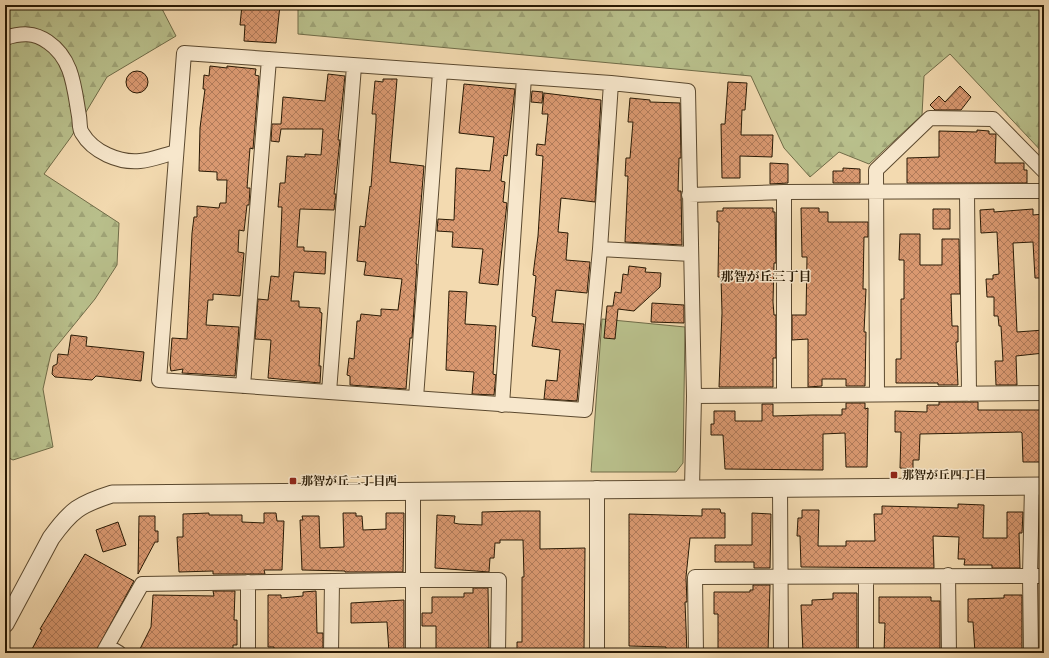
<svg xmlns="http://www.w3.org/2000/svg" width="1049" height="658" viewBox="0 0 1049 658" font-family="'Old Standard TT','Noto Serif JP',serif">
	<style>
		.forest { fill: url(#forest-firs); stroke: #706c48 }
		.green { fill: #b9c08c; stroke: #706c48 }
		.building { fill: url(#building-cross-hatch); stroke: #281904 }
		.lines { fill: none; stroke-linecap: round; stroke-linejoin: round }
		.minor-casing { stroke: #5b492f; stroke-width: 16 }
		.tertiary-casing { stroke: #5b492f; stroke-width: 19 }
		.minor { stroke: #f7e7cc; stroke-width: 14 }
		.tertiary { stroke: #f7e7cc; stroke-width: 17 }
		.poi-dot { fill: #8f2418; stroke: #f7e7cc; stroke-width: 1.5 }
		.labels { text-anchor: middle; stroke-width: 3; stroke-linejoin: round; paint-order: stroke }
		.poi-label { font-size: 12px; font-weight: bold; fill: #281904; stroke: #f7e7cc; text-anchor: start }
		.neighbourhood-label { font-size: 13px; font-weight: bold; fill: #281904; stroke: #f7e7cc }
	</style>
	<defs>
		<pattern id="forest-firs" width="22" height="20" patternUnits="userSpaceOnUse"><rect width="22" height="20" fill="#b9c08c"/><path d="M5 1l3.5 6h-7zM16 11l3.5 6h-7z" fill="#9fa477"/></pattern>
		<pattern id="building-cross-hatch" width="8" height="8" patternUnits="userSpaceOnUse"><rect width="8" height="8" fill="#d99870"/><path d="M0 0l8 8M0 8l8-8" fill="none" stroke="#b07b5a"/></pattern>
	</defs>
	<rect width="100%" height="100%" fill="#f3dab0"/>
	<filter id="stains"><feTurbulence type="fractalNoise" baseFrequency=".005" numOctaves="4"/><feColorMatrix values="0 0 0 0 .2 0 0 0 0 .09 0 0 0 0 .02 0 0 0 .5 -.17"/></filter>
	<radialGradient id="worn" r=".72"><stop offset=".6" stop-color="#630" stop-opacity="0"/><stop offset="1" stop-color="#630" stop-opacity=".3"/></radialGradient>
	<path class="forest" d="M5,5H160L176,36L107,77L71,137L44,174L119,223L117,265L95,299L51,353L43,389L53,447L13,460L5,456Z
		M298,5H1044V154L950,54L924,76L922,115L869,164L839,152L810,177L784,148L751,76L298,34Z"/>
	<path class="green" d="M602,319L685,327L683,463L676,472H591Z"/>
	<path class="building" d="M242,5H280L276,43L244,41L245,25H240Z
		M210,66L227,68V66L256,69L255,75L259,76L253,149L250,148L247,188H250L249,205H247L244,231L239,230L238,252L244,253L240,296L213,294V300H208L206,325L239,327L235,376L182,373L183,369L171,371L170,365L172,338L187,339L192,233L194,217H197V206L219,208L220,203H226L227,180H217V172L199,171L200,128L205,89H203L204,75L209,76Z
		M126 82a11 11 0 1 1 22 0a11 11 0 1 1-22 0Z
		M328,74L345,76L338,140H340L334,194H336L334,210L300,209L297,247H304V251L326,252L325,274L294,272L291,301H299V307L320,308V312L322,313L319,366H321L320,383L268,378L271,340L255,339L258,299L268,300L271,276L279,277L282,207H278L280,183H285L287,156L305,157V154L321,155L323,129H281L279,142L271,141L272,124H281L283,97L325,101Z
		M383,79H397L390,162L424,166L416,264H417L412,338H410L406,389L350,385V376L347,375L349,358L354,359L357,321H360L361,314L381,316V309L398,310L402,279L364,275L366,262L357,261L360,226L365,227L370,186L371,187L376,121V114H372L375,81L383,82Z
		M728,82L747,83L745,110H742L741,135H773L772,157L740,156V178H722L721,124H725Z
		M464,84L515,89L507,156L504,155L501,181L505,182L503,202L507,203L498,285L479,283L483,249L452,247L453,232L437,231L438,219L454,220L456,168L490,171L494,137L459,133Z
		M960,86L971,97L961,110H935L930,105L939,96L945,102Z
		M532,91L543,92L542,103L531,102Z
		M544,93L601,100L595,202L561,198L558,232L568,233L566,260L590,262L587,293L556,290L552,322L584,324L577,401L544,399L546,380L557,381L560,350L532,346L536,317L532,316L536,276L533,275L538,236L543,156L536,155L537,144L545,145L548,114H542Z
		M630,98L650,100V102L680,103L681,158H679L678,191H681L682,245L625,242L628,176H625L626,158H630L633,122H628Z
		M977,130L989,131V134H996L995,163H1024V170H1027V183H907V158L939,157V131L977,132Z
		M770,163L788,164V183L770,184Z
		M843,168L860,169V183H833V171H843Z
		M723,208H773V212H775L776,263H774L773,302L774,315H776V358H773V387H719L722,313L721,277H718L719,222H717V211H723Z
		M801,208H819V212H828V222H868V237H864L863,289H866L864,332H866L865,386H846V379H822V386L808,387V339L792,340V315H806L807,257H802Z
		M933,209H950V229H933Z
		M994,209V212L1033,209V215L1044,214V278H1035L1033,242L1013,243L1017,332L1044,330V353L1016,356L1017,385H996L995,361H1003L1001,326H999L998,316H994V297H987L986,279H993V275L999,274L997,232L981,233L980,210Z
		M900,234H920V265H942V239H959L960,294H951L952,326H958V342H956L958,385H938V383H896V359H901V299H904V260H899Z
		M629,266L646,268L645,272L661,273L660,287L634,311L618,309L615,339L604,338L607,306H613L615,292L621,293L623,274L628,275Z
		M449,291L467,292L465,324L496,326L493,374L496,375L494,395L472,394L474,372L446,370Z
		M652,303L684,305V323L651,322Z
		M71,335L87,337L86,346L144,352L141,381L96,376L92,380L55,377L52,374L53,366L57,364L58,354L68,355Z
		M939,402H978V410H1041L1042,462H1023L1022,433L1021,432L920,434L919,460H913V469L900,468L901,432H895V411L927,412V405H939Z
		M846,403H865V409L868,408L867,467H846L845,433L823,434V470L725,469L723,435H711V424H714V411H735V421H762V404H773V416L813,415H842V409H846Z
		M958,504L984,505L983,538H1007V512H1023L1022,533H1019L1020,568H992V565H964L965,559H958L959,537L933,536L934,568L801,567L800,536H797L798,518H802V510H819L818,546H846V541H875L874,514H882V506L958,508Z
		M702,509H720L721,513H725V538H690L686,577L687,602H685L687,653H666V647L629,646V514L702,516Z
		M519,511H540V549L585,548L584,650H543V653H517V642H522V577H524L523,540H500V543H495L494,558H490L489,572L435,568L437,515L455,516L454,523L459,524L482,525V512Z
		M209,513V515H242V522L264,523V513H276L277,521H284L282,570H264L265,574H213V571L179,572L177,537H183V514Z
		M343,513H356V516H362L363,530L386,529V513H404L403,572H345V571L302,570L300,520H303L302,516H319L320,548L344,547Z
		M752,513L771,514L770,568H754V562H715V545H752Z
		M139,516H155V531H158V542H155L138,574Z
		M118,522L126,545L103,552L96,530Z
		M85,554L134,581L95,653H30L42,630L40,629Z
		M753,585H770L768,652L718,653V614H714V592H750V590H753Z
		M473,588H488L489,648H487V653H436V626H422V613H432V597H464V593H473Z
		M213,591H235L234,620H237V645H233V653H186V650L166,649L163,653H138L151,627L153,595L214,596Z
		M316,591L317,633H323V652L274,651V647H268V595H281V598L303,596V592Z
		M833,593H857V652L803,653L801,605H812V600L833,599Z
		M1004,595H1022V653H975L973,622H968V599L1004,598Z
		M879,597H931V601H940V653H884L885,623H879Z
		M404,600V653H389L387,622L351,623V603Z"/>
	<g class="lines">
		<defs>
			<path id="minor" d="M5,38C21,33 34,32 48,42C73,59 74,88 79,116C80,121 79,129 82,133C93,152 119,163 140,161C152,160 164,155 176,152
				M611,83L600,249L585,410L159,380L184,53L611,83L688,91L694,396L692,488
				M784,192V395
				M967,193L969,394
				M689,195L784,192L1044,191
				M600,249L691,254
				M243,386L269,59
				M329,392L354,66
				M877,393L876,170L930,118L993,119L1044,171
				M694,396L1044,393
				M416,398L440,72
				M502,405L524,77
				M780,487L781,653
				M597,488V653
				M413,491V653
				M948,575L949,653
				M866,578V653
				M248,582V653
				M107,646L119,653
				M103,653L142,584L398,580H499L498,653
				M331,653L332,581
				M696,653L695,577L1044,576
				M1031,653L1030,576L1032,486"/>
			<path id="tertiary" d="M5,624L51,538C71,510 80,504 112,494L1044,486"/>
		</defs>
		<use href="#minor" class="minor-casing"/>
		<use href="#tertiary" class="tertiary-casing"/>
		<use href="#minor" class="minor"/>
		<use href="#tertiary" class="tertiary"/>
	</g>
	<g class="poi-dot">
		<rect x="890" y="471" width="8" height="8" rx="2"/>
		<rect x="289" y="477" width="8" height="8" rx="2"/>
	</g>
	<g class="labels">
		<g class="poi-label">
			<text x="902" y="479">那智が丘四丁目</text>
			<text x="301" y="485">那智が丘二丁目西</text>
		</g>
		<g class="neighbourhood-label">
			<text x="766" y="281">那智が丘三丁目</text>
		</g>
	</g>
	<rect width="1049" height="658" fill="none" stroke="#f3dab0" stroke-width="20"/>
	<rect x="6" y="6" width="1037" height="646" fill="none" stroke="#281904" stroke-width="2"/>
	<rect x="10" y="10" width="1029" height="638" fill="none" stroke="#281904"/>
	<rect width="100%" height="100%" filter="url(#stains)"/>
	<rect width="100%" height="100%" fill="url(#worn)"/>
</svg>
